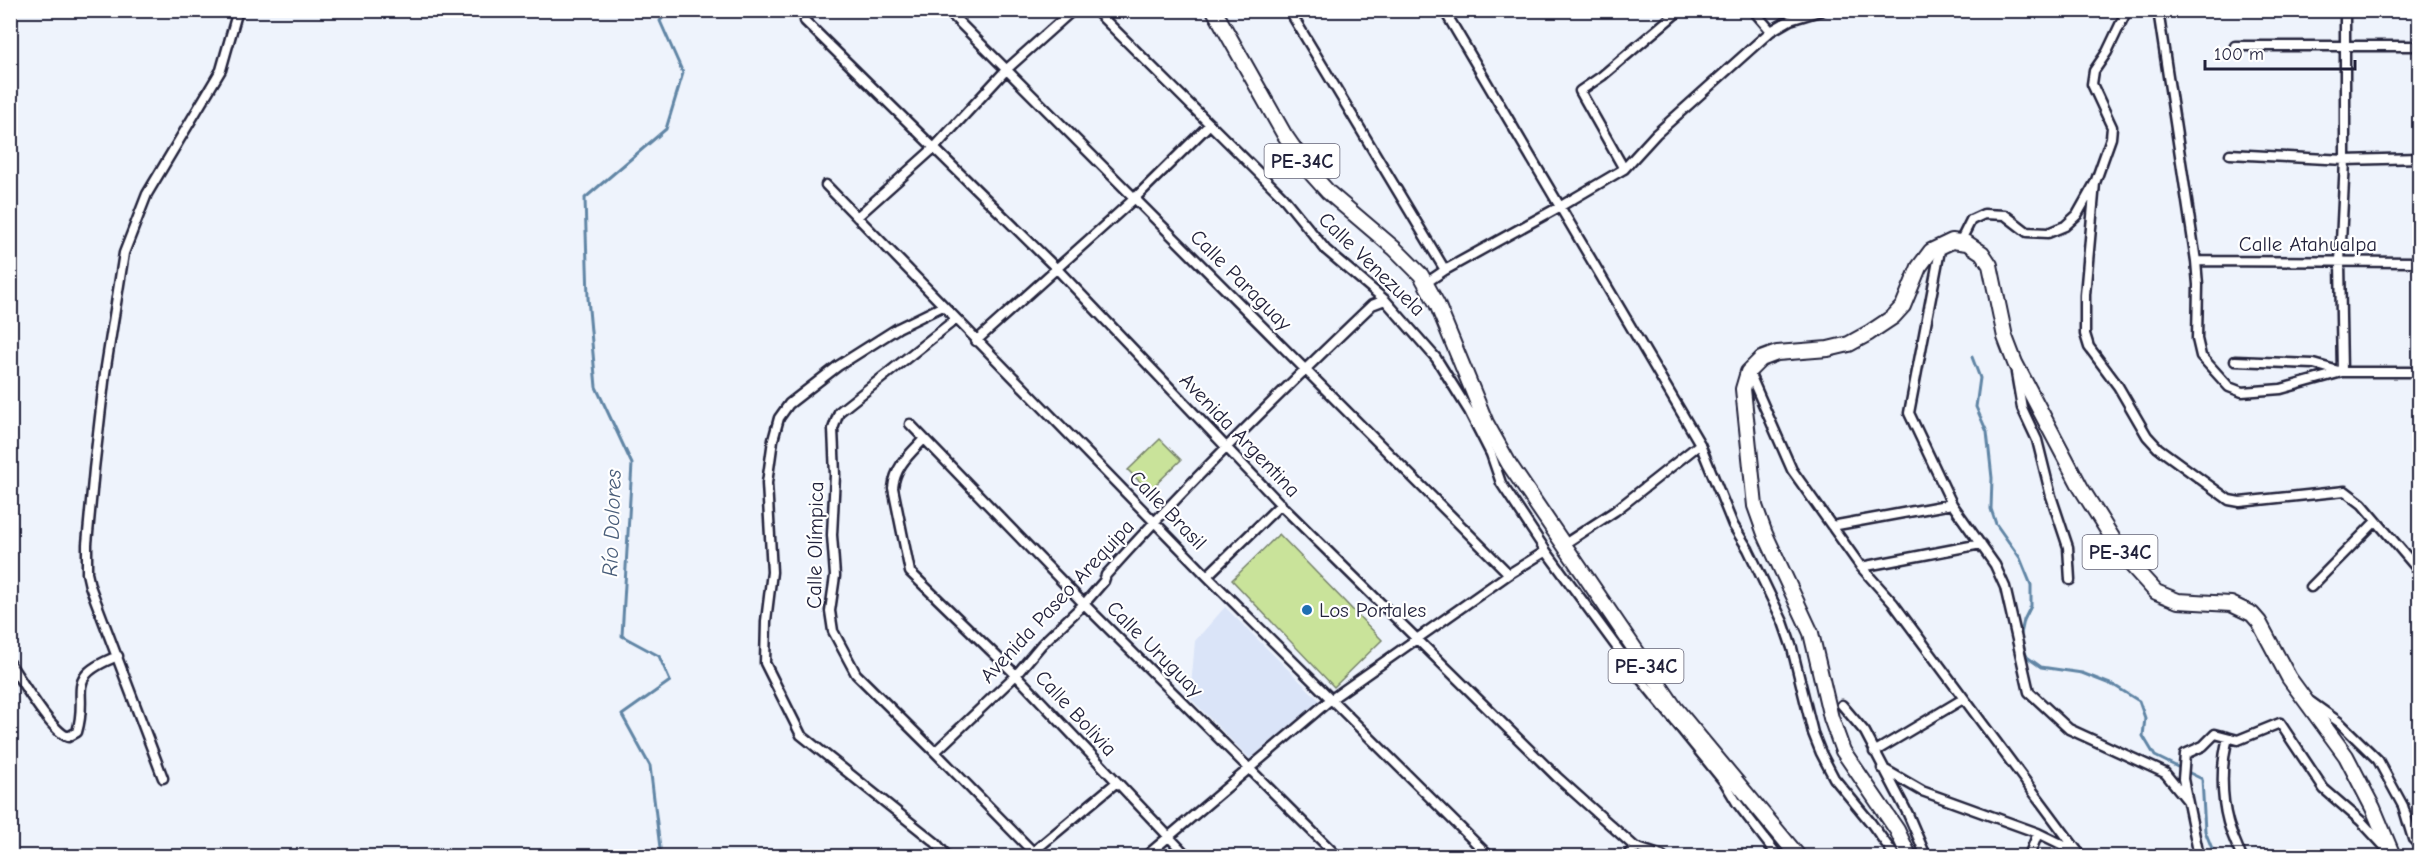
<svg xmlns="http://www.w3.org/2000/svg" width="2430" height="867" viewBox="0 0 2430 867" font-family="'Comic Neue',sans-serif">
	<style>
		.built { fill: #dae4f8 }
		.green { fill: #c9e39a; stroke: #76826a; stroke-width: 1.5 }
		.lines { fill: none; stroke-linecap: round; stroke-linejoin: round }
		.stream { stroke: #6185a5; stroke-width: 3 }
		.street-casing { stroke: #22223b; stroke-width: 13 }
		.primary-casing { stroke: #22223b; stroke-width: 18 }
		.street { stroke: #fff; stroke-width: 8 }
		.primary { stroke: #fff; stroke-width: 14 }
		.poi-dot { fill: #1f6fb2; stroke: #fff; stroke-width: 2 }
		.labels { text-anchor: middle; stroke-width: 4.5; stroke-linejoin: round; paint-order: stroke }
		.shield { fill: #fff; stroke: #646476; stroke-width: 1.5 }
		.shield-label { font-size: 20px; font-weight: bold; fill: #22223b }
		.street-label { font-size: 21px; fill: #22223b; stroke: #fff }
		.poi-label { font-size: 21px; fill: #22223b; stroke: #fff; text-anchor: start }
		.water-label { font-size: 22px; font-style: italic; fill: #475c79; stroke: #fff }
	</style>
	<rect width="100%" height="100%" fill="#eef3fc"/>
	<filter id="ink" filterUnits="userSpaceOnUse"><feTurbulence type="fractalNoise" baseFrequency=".0167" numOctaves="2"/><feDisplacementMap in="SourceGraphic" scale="12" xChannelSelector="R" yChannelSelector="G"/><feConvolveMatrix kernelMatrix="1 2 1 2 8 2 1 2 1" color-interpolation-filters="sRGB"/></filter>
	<g filter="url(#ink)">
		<path class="built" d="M1225,607L1320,701L1250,759L1190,698L1195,641Z"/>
		<path class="green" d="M1160,439L1181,460L1149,491L1128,470Z
			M1279,534L1382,640L1334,687L1232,580Z"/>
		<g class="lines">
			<path class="stream" d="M1972,357L1980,378L1976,407L1987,432L1992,478L1991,509L1996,524L2020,558L2031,585V606L2024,620L2020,639
				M2022,645L2027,657L2041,667L2082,673L2115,686L2139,701L2145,718L2143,736L2155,756L2202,779L2205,831L2215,856
				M661,856L650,766L622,715L670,681L659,656L622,636L632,464L596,387L588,298L585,198L666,129L683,73L660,21L669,10"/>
			<defs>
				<path id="street" d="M947,10L1509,574
					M1095,10L1282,196L1326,250L1385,300L1436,358L1469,411L1484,421
					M1289,10L1445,270
					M1444,10L1700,444L1733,525L1748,549L1783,622L1792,648L1813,733L1821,753L1834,778L1871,823L1895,856
					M1753,10L1771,31
					M1900,10H1913
					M2158,10L2196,261L2198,285L2197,339L2201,356L2229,387L2242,392L2281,389L2342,372
					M805,21L1056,268L1285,509L1557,777L1635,847L1662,856
					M2235,46H2420
					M2230,154L2345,160L2420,158
					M1624,169L1580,91L1602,76L1680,10
					M2095,183L2085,295V334L2089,347L2118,386L2147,436L2158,448L2229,500L2240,502L2345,491L2362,504L2420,572
					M826,185L1207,576L1489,856
					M857,217L934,148L1007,69L1073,10
					M1961,240L1971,220L1984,214L2005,215L2027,232L2048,233L2065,226L2077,215L2095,183L2111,138L2112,127L2092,84L2094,71L2107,52L2127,10
					M1941,245L1909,413L1952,504L1995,565L2005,587L2029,692L2069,729L2165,773L2187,800
					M2196,261L2420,262
					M1426,283L1445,270L1561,206L1624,169L1656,134L1771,31L1790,20L1823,10
					M943,306L898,328L838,366L789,404L779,418L773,440L767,483L772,572L766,621L765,663L801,735L936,843L947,856
					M956,319L839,412L833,429L835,475L832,535L835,576L830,611L833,631L856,674L935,752L1037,856
					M976,341L1134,199L1210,124
					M2235,361L2314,364L2342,372H2420
					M1749,372L1792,470L1861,567L1893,603L2081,856
					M2342,372L2340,262L2345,160V10
					M2016,373L2022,408L2037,440L2051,496L2068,547L2070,580
					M1470,413L1491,454L1501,483L1546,551L1635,672L1725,783L1737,803L1778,856
					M910,424L1084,604L1337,856
					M924,439C910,454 895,466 893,488L910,572L1016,675L1187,856
					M1832,526L1952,504
					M1563,545L1615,511L1700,444
					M1861,567L1981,544
					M1207,576L1281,504
					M2311,587L2376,521
					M10,664C22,681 50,730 68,737L77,732C90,690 61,678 118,656
					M2311,702L2339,722L2378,760L2403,806L2413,839L2420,846
					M1842,705L1865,732L1908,814L1926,856
					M2228,738C2221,763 2221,796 2228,822C2231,833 2237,845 2241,856
					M935,752L1016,675L1042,644L1084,604L1104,581L1106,575C1190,481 1281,392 1372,305L1385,300
					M1874,752L1963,699
					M1882,768L1922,791L2038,833L2073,850
					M163,778L90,586L87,573V544L94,469L105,373L124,253L147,194L221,70L238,10
					M1033,852L1117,782
					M1146,856L1330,700L1509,574L1546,551
					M1627,856L1635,847
					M2029,856L2038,833
					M2199,856L2183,779L2185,754L2203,746L2215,734L2238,740L2280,723L2324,789L2361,821L2386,848"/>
				<path id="primary" d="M1214,10L1284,134L1311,173L1328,192L1395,249L1421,275L1437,304L1486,423L1509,464L1675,708L1798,856
					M1909,856L1897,830L1843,751L1831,718L1811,633L1765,534L1755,506L1743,389L1748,372L1761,359L1777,353L1828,349L1849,344L1869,333L1893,317L1903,306L1919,267L1931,251L1952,241L1967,243L1982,253L1990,265L2005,337L2015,363L2081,488L2125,558L2156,592L2178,601L2231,604L2252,614L2259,622L2289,678L2346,756L2373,808L2393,856"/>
			</defs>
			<use href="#street" class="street-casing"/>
			<use href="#primary" class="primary-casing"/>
			<use href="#street" class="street"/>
			<use href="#primary" class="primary"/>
		</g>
	</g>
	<circle class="poi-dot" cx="1307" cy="610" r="6"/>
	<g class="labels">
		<g class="shield">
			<rect x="1264.5" y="144" width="75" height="34" rx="4.5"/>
			<rect x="2082.5" y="535" width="75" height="34" rx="4.5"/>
			<rect x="1608.5" y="649" width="75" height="34" rx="4.5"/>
		</g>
		<g class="shield-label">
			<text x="1302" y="168">PE-34C</text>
			<text x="2120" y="559">PE-34C</text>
			<text x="1646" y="673">PE-34C</text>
		</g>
		<g class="street-label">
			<text x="2308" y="251">Calle Atahualpa</text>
			<text transform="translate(1372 264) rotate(44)" y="7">Calle Venezuela</text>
			<text transform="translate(1241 280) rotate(45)" y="7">Calle Paraguay</text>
			<text transform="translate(1240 435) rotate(46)" y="7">Avenida Argentina</text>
			<text transform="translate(1168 510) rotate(46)" y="7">Calle Brasil</text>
			<text transform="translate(815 545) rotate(-89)" y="7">Calle Olímpica</text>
			<text transform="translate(1057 601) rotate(-47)" y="7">Avenida Paseo Arequipa</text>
			<text transform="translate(1155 649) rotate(45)" y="7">Calle Uruguay</text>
			<text transform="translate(1076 713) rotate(47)" y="7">Calle Bolivia</text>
		</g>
		<g class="poi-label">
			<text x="1319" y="617">Los Portales</text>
		</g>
		<g class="water-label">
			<text transform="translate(611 523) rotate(-88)" y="8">Río Dolores</text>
		</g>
	</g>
	<rect width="2430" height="867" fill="none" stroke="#fff" stroke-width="36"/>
	<rect x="18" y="18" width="2394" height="831" fill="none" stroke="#22223b" stroke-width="2" filter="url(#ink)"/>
	<path d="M2205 60v9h150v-9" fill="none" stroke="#22223b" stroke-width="3"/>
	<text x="2214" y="60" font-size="18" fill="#22223b" stroke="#ffffff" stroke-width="4.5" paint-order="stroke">100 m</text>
</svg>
